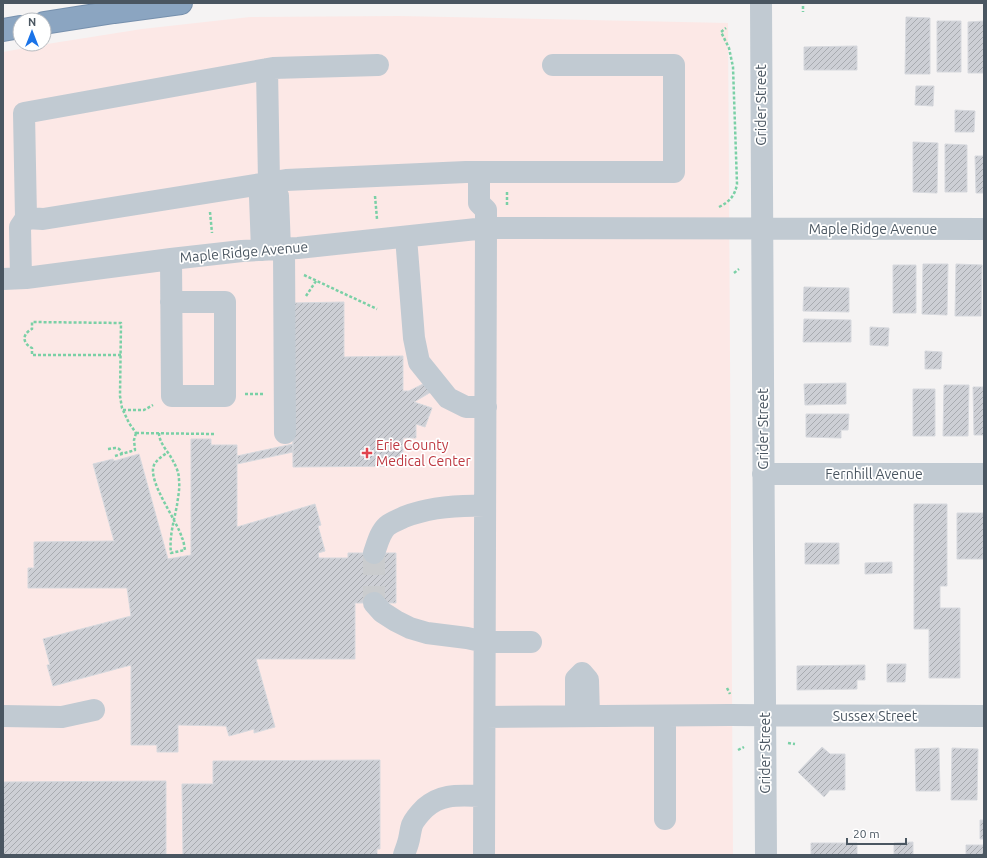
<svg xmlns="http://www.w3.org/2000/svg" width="987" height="858" viewBox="0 0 987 858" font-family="Ubuntu,sans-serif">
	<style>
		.medical { fill: #fce8e6 }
		.building { fill: url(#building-hatch); stroke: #d7d9de }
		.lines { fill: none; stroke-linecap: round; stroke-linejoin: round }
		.minor-tunnel { stroke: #caccce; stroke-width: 22; stroke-dasharray: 22 11; stroke-linecap: butt }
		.highway-casing { stroke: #7690ad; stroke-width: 24 }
		.path { stroke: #7ad0a6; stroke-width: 2.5; stroke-dasharray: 3 2; stroke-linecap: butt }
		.minor { stroke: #c1cad2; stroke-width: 22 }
		.highway { stroke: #8ba5c1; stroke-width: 22 }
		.health-dot { fill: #e0444e; stroke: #fff; stroke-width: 1.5 }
		.labels { text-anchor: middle; stroke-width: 3.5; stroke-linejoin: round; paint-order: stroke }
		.street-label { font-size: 14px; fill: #4a5661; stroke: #fff }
		.health-label { font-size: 14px; fill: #be3a42; stroke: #fff; text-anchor: start }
	</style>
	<defs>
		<pattern id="building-hatch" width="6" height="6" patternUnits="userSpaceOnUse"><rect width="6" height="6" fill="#cdcfd5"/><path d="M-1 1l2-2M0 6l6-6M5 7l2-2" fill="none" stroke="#a8abb0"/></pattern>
	</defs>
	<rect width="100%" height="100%" fill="#f5f3f3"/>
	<path class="medical" d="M399,16L728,23L733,855H3V52L47,44L142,29L250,17Z"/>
	<path class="building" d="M906,17L930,18V74H905Z
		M937,21H961V72H937Z
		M984,21V73H968V22Z
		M857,46V70H804V47Z
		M916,86H934L933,106L915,105Z
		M955,110L975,111L974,132H955Z
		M913,142L938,143L937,193L913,192Z
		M945,144L967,145V192H945Z
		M975,156H984V193H976Z
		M923,264H948L947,315L922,314Z
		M956,264L982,265L981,316H955Z
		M893,265H916V313H893Z
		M804,287L849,288V312L803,311Z
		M344,302V357L403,356V391H409L425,383L431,392L414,402L432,408L425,427L416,424V438H403V466L293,467L292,303Z
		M804,319L851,320V342H803Z
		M870,327L889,328L888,346L870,345Z
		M925,351L942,352L941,369H925Z
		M846,383V404L805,405L804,384Z
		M944,385H969L968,436H943Z
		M973,387H984V435H974Z
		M913,389H935V436H913Z
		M806,414H849L848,430H841V438L806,437Z
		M191,439H211V445H237V527L315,504L321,525L318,526L325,551L318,553L319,558H348V553H396V603H355V659H256L275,727L254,733V729L229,736L226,726L178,725V752H157V745H131V665L53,686L47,665H50L43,639L131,616L127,588H28V568H34V542L114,541L93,464L113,459L114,461L139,454L168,559L191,555Z
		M293,444V452L237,464V456Z
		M914,504H947V586H940V608H960V678H929V629H914Z
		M957,513H984L983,559H957Z
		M805,543H839V564H805Z
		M892,562V573L865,574V563Z
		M887,664H906L905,682H887Z
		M865,665V680H857V689L797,690V666Z
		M822,747L830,754H845V790H830L824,797L798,772Z
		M939,748L940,791H916L915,749Z
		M952,748L978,749L977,800H951Z
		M380,760V849H377V855H183L182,784H213V761Z
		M166,781V855H3V782Z
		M980,820H984V839H980Z
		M913,842V855H894V843Z
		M811,843H857V855H811Z
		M966,845H984V855H966Z"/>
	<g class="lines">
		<path class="minor-tunnel" d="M374,553V603"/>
		<defs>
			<path id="highway" d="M44,23L114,12L181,3
				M3,30L20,27"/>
		</defs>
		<use href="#highway" class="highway-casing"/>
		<path class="path" d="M803,6V12
			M507,192V205
			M375,196L377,219
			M719,207C729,202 735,196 737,184L733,67L729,48L721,32L726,28
			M210,212L212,233
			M734,273L739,269
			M304,275L377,309
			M306,296L316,281
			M121,355H32V348C22,343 22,334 32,329V322L121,323L120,396L122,408L129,423L136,433
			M245,394H264
			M123,410H144L153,405
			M136,433L214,434
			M159,433C159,444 170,453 174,463C177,468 179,474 179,480C180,489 178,497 177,505C174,521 169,537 171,553L185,550C184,546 184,541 182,538C177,520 147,481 154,465C157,459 163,456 168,452
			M108,449C114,448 120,446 122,454
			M115,456L135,450L134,440L136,433
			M727,688L730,694
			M788,743L795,744
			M738,750L744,747"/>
		<path class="minor" d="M761,3C761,287 765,571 766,855
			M267,69L269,182L278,196L280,249
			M479,172V203L486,210V228L484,855
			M26,218L43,219L286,180L466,172H674V65H553
			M406,237L414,338L419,362L448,398L466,407H486
			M284,249L285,433
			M262,250L260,197L269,182
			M171,259L172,396H225V302H171
			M21,278L20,227L26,218L24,113L273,68L378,65
			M3,279L26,278L171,259L242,251L298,248L486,228H530L984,229
			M763,474H984
			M374,553C377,545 380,532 387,526C392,522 398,520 404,517C430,507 458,505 485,506
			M374,603L382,612L396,621L410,628L427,633L467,638L485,642H531
			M3,716L62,717L94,710
			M576,716V679L582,673L588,680L589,716
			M665,716V819
			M485,717L730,715L984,716
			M404,855C405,851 407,847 408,843C410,837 410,831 412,825C415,818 420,813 425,808C443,792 462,796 484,796"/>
		<use href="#highway" class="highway"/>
	</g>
	<path class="health-dot" d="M365 447h4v4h4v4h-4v4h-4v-4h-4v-4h4z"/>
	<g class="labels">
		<g class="street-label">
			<text transform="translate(761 105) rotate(-90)" y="5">Grider Street</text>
			<text x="873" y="234">Maple Ridge Avenue</text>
			<text transform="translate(244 252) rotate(-5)" y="5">Maple Ridge Avenue</text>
			<text transform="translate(763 429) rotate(-90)" y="5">Grider Street</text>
			<text x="874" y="479">Fernhill Avenue</text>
			<text x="875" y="721">Sussex Street</text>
			<text transform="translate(765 753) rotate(-90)" y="5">Grider Street</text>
		</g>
		<g class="health-label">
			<text x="376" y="450">Erie County<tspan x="376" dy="16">Medical Center</tspan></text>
		</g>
	</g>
	<rect width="987" height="858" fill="none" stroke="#4a5661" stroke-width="8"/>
	<g transform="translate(32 32)"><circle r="19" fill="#ffffff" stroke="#b7bbc0"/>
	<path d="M0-3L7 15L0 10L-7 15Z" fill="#1a73e8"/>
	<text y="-6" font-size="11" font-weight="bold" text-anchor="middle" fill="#4a5661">N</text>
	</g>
	<path d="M847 838v6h59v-6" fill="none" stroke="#4a5661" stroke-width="2"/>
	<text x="853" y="838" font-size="12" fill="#4a5661" stroke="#ffffff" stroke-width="3" paint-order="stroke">20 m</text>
</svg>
